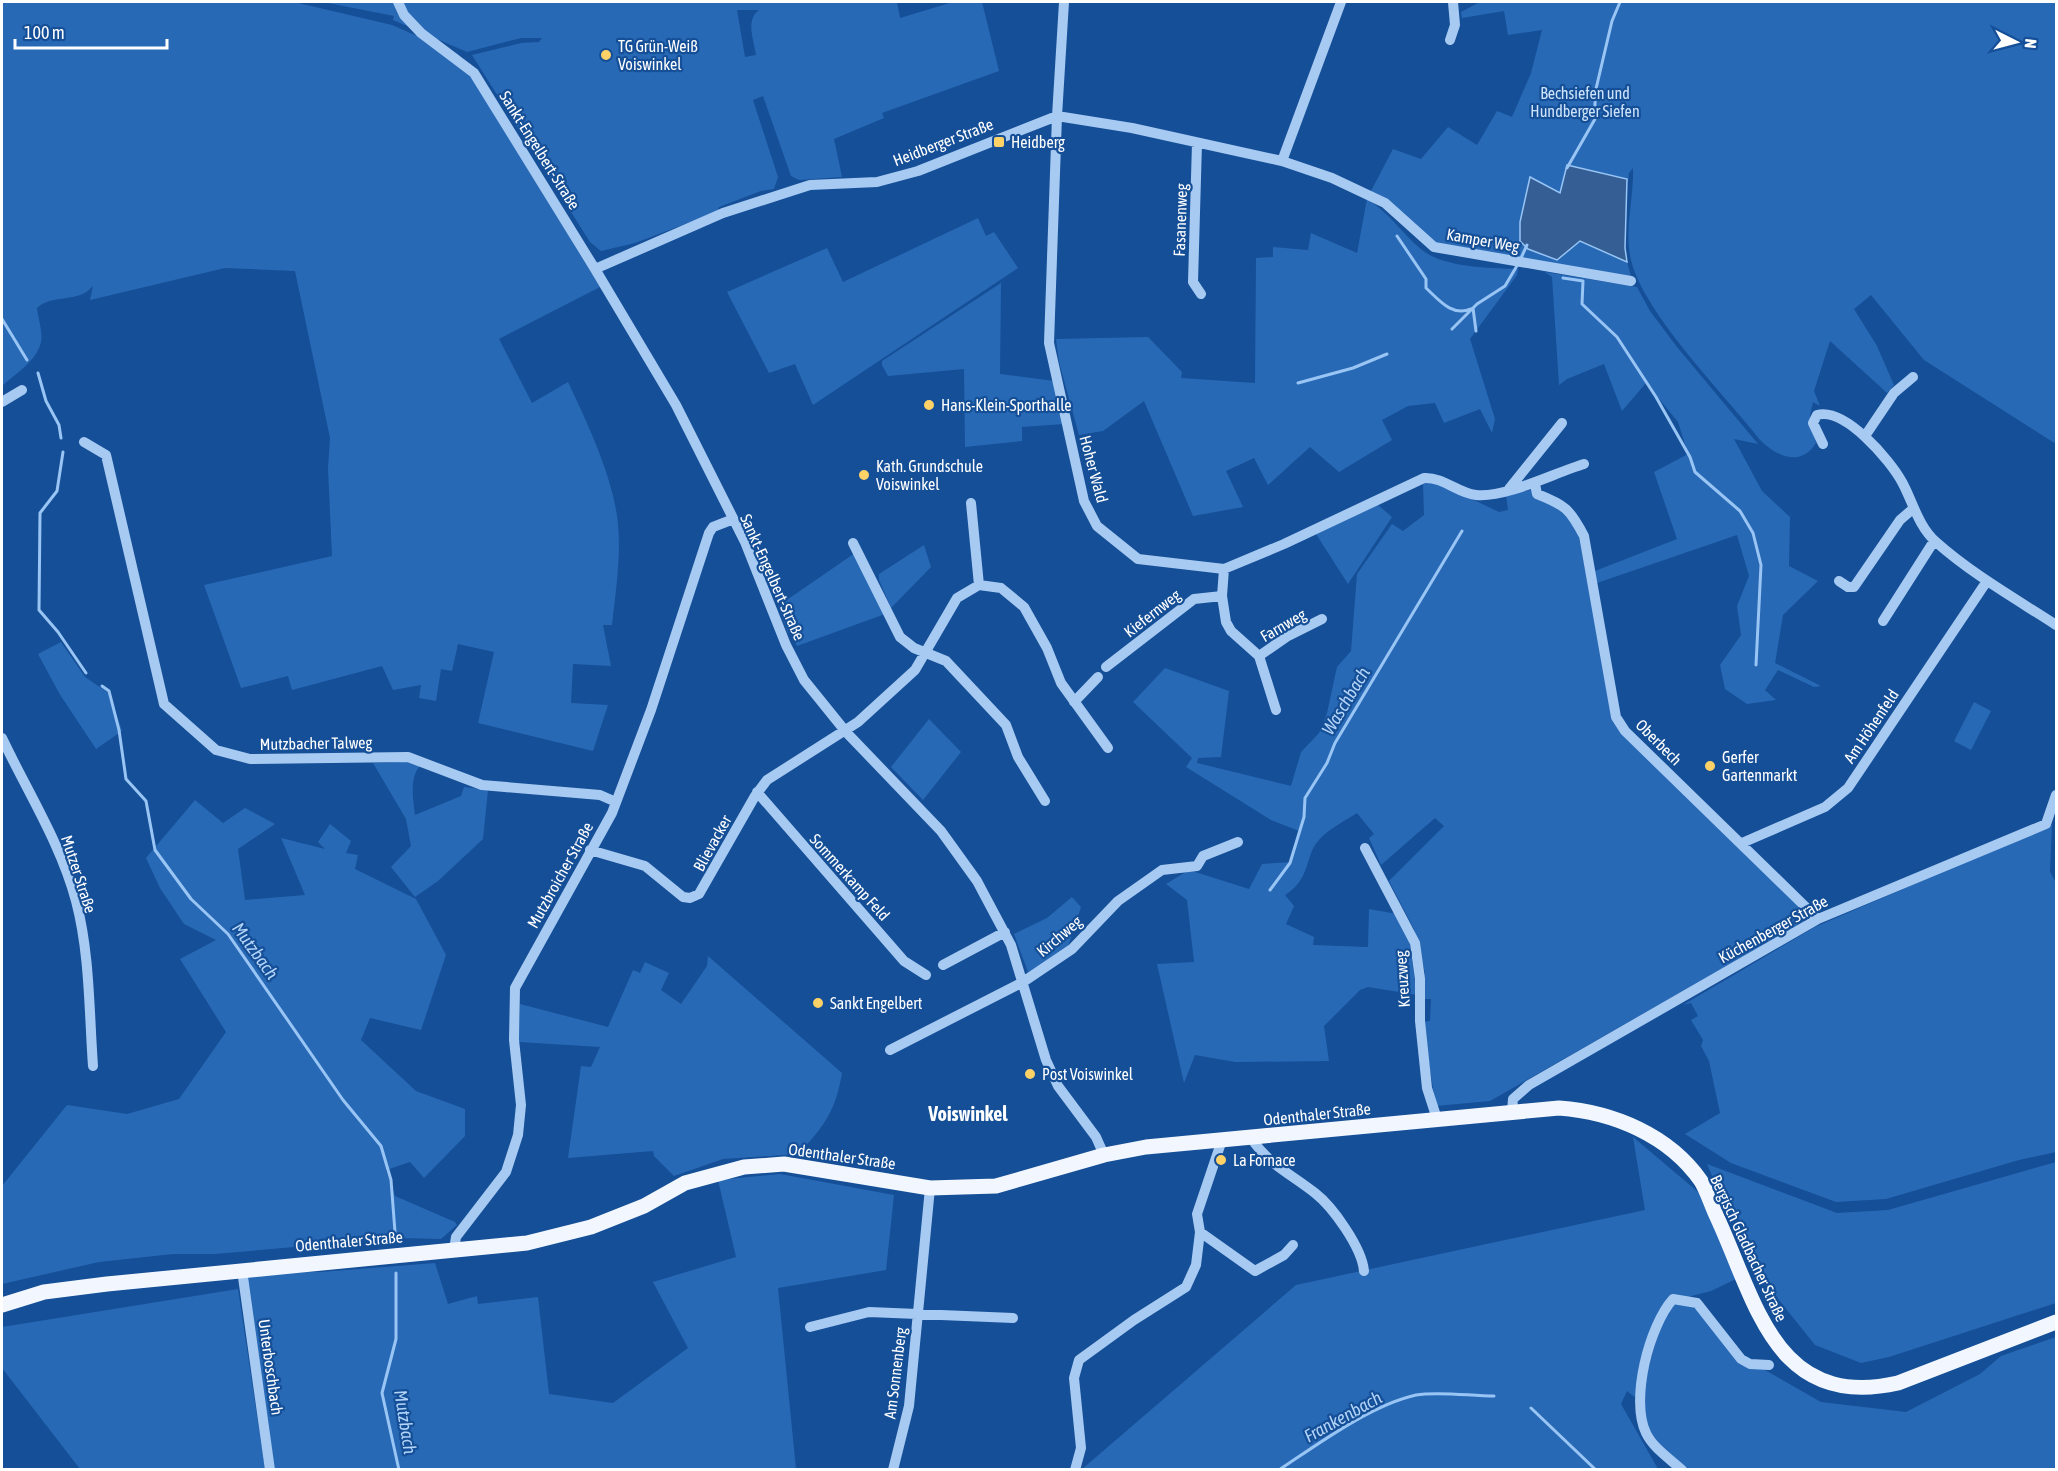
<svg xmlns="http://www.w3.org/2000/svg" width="2058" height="1471" viewBox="0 0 2058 1471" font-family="'Asap Condensed',sans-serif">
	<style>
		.green { fill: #2869b6; fill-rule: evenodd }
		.water { fill: #355f94; stroke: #99c5f5; stroke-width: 1.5 }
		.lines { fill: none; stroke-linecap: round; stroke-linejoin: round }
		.stream { stroke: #99c5f5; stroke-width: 3 }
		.minor { stroke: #a7caf2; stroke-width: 10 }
		.major { stroke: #f2f7ff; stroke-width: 15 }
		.poi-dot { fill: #ffd268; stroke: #154f97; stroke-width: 2 }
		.labels { text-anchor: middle; stroke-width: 4.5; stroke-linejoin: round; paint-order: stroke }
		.poi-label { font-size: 16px; fill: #fff; stroke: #154f97; text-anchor: start }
		.park-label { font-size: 16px; fill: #cee4fc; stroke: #154f97 }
		.street-label { font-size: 16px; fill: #fff; stroke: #154f97 }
		.water-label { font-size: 18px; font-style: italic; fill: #b3d4f9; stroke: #154f97 }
		.quarter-label { font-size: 20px; font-weight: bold; fill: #fff; stroke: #154f97 }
	</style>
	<rect width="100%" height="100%" fill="#154f97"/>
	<path class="green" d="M2,2H294L392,25L458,54L600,287L499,339L532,403L568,382C587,422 611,473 617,516C622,552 616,588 612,625H603L611,666L573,664L571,703L608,705L593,751L478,723L494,652L458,644L452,671L441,669L436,701L419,698L421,685L393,690L382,666L292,690L288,676L241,688L204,585L332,556L328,468L330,438L295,271L225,268L90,300L93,286C78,304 53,293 37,308C38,318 43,332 41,342C37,361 15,374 2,386Z
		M323,2H897L900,18L953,2H982L999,71L882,113L884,118L834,139L842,177L799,180L791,176L763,96L753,100L778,177L774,189L761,191L719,207L717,212L635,243L601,251L590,242L472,55L521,43L539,42L542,38H521L467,52L393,20L394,16ZM737,10H759C745,20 754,40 756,55L745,57Z
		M1480,2H2056V444L1924,360L1871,295L1854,309L1877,346L1894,385L1887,393L1830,341L1814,391L1820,406L1813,402L1810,415L1816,443C1801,467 1778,457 1761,441C1726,396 1638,308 1630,255C1625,228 1634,196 1633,168L1629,173L1628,182L1620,177L1567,165L1580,241L1627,262L1631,276L1428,244L1371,191L1393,149L1421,159L1448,127L1477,145L1497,111L1512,117L1531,73L1542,30L1508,35L1504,11L1462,18L1461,12Z
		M1367,199C1390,213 1402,234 1422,250C1445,268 1490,268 1518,269L1517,275L1470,339L1495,419L1492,433L1480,409L1444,423L1435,403L1408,406L1382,420L1392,440L1339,472L1310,447L1268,485L1254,458L1226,471L1243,507L1193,516L1144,401L1103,431L1079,435L1059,362L1056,339L1148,337L1182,372L1181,378L1255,383L1256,258L1273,257V247L1308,250L1311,233L1357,253Z
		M978,218L986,236L994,232L1018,268L813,405L795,364L769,373L727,292L827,248L843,282Z
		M1545,272L1637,287L1650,311L1677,347L1758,444L1734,439L1762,491L1790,517L1789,566L1818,581L1783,615L1775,663L1821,686L1814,687L1778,670L1765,690L1776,700L1747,704L1725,689L1720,665L1741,635L1737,606L1749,576L1737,535L1597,583L1595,571L1677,539L1654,472L1688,454L1678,422L1646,383L1622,411L1604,364L1567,379L1559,385L1552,277Z
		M1001,283L1000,374L1054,381L1064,424L1022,427V441L965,447L964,369L888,376L882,365V361Z
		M1434,481L1499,512L1508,510L1506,494L1531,490L1546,498L1577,527L1612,715L1806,912L1802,923L1490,1101L1436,1106L1422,1022L1430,1021L1431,999H1422V977L1425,973L1414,929L1389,881L1444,826L1435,818L1381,865L1369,838L1374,834L1357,813C1345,821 1328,829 1319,840C1304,856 1312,878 1285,895L1294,906L1286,924L1314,937L1313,945L1368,947L1369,909L1397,914L1408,932L1417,995L1368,987L1360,990L1324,1026L1329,1061L1235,1062L1195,1055L1184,1083L1157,964L1194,962L1187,900L1166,884L1189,870L1249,889L1262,864L1290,862L1299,831L1271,820L1186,767L1192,758L1133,702L1165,668L1229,691L1221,757L1198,758L1197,763L1291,786L1301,752L1319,733L1327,713L1337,667L1351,651L1357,574L1392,524L1403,531L1424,515L1423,483Z
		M1378,505L1392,517L1348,584L1316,534Z
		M924,545L931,567L891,608L879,580V574Z
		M855,553L885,614L797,646L790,632L788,633L778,606Z
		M61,642L85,677L110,694L122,731L96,749L59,693L38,654Z
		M1974,702L1991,711L1971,750L1954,741Z
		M929,719L961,752L923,800L891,767Z
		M406,762L421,765C409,776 413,800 415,815L461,796L464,787L488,790L483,839L438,881L415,897L391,867L411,846L406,819L373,763Z
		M195,800L223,823L245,808L275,824L238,849L245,900L305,895L281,838L325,849L318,842L330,824L351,841L346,853L358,855L355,869L416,899L446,955L421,1030L370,1018L361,1040L416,1091L465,1109V1136L424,1178L410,1162L386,1170L395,1196L455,1222L457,1225L441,1239L397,1238L215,1254H173L99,1262L2,1284V1186L67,1105L127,1114L179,1099L226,1032L180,959L216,940L184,924L160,888L146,858Z
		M2052,825L2050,872L2056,883V1152L2019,1160L1886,1199L1836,1202L1731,1163L1685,1134L1720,1113L1709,1061L1701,1046L1703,1040L1691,1020L1698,1016L1691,1003L1683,1005L1815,927Z
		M1072,897L1081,907L1067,950L1028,972L1014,934L1047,918Z
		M708,956L842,1073C835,1113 825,1124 799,1154L723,1159L674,1176L654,1156L653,1151L568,1158L581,1066L591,1067L600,1047L519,1042L520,1004L608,1027L633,970L640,973L645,962L669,973L661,990L681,1004L707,966Z
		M1633,1137L1704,1197L1738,1278L1711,1291L1665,1303L1637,1399L1627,1391L1621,1404L1658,1469L1081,1470L1296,1285L1645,1210Z
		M2056,1162V1303L1889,1357L1861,1363L1815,1345L1771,1290L1756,1279L1707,1164L1837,1213L1888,1210Z
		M780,1174L894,1195L886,1270L778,1288L796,1469H269L244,1273L321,1272L435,1263L448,1304L477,1296L478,1304L538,1297L549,1394L613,1403L688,1348L653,1282L736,1257L718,1180Z
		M238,1289L265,1469H80L2,1368V1327Z
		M1684,1300L1697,1303L1727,1342L1765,1370L1821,1402L1906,1412L1980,1374L2001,1356L2056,1337V1469H1682L1646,1434L1640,1399L1665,1308Z"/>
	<path class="water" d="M1567,165L1627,179L1625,248L1627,262L1580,241L1557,260L1528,249L1520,241V222L1530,177L1560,193Z"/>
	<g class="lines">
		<path class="stream" d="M1567,168L1595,119V93L1612,21L1620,2
			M1397,236L1426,279V288C1439,300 1452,317 1471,309
			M1521,258L1527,245
			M1563,278L1583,281L1582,304L1617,337L1656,397L1690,457L1695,472L1740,511L1753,533L1761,565L1756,665
			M1473,308L1476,331
			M2,319L27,360
			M1452,329L1477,304L1505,286L1518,264
			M38,373L46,401L59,425L61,438
			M1298,383L1353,368L1387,354
			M63,452L57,491L40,513L39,610L58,632L86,673
			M102,686L109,691L119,730L126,779L146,801L155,850L191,899L228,934L343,1100L381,1146L391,1180L395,1232
			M1270,890L1290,863L1304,817L1305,798L1327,763L1335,743L1462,531
			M396,1273V1339L382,1393L399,1470
			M1531,1408L1596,1470
			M1279,1470C1318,1444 1371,1405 1416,1395C1438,1391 1471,1396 1494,1396"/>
		<path class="minor" d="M398,2L404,15L421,33L474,73L595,269L676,405L745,542L786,645L804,680L846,732L941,831L977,881L1011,945L1046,1060L1058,1086L1096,1137L1104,1155
			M1064,2L1057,116L1049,343L1084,501L1097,526L1138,559L1224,569L1284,544L1424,478C1444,477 1457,493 1476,495C1506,498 1554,473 1584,464
			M1450,40L1455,25L1453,2
			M1197,143L1193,282L1201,294
			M1282,161L1341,2
			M595,269L723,213L810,185L877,182L918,171L1057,116L1132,128L1282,161L1332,178L1385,203L1434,247L1631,281
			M2,402L22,390
			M1865,436L1894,393L1913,377
			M84,442L106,455L164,704L216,750L250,759L408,757L482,785L600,795L616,802
			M1823,444L1813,423L1817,415C1845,407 1890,460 1902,482C1913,502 1918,526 1936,542C1972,574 2016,599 2056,625
			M1535,484L1537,494C1565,505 1570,509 1584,536L1616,717L1625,731L1818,919
			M1509,489L1562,423
			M971,503L979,585
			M853,543L900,637L914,648L946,661L1006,725L1018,757L1045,801
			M1224,569L1222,596L1226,622L1231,631L1259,656L1276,710
			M1839,581L1848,587H1854L1900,520L1914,508
			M1883,621L1934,541
			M1259,656L1288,636L1322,619
			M1106,667L1194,599L1222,596
			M1074,702L1098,677
			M2,738C27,791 61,844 76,901C90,954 89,1011 93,1066
			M757,792L904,961L926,975
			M1742,843L1825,807L1848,788L1987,581
			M1365,848L1415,943L1420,979V1021L1427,1088L1437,1119
			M590,850L645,866L683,897L690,898L699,894L755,796L767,780L858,722L915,670L957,598L979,585L1001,588L1024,607L1047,648L1061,683L1108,748
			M943,965L1005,932
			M890,1050L1023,982L1072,949L1118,901L1162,870L1197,866L1203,856L1238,842
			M1512,1111L1513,1099L1529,1085L1818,919L2046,824L2056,795
			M1251,1138C1270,1166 1290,1173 1315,1193C1333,1207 1362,1248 1364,1271
			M1200,1232L1255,1271L1284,1255L1293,1245
			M454,1250L456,1237L506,1172L518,1135L521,1105L514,1040L515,988L612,813L651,710L709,533L713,527L731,520
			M242,1270L270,1470
			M810,1327L869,1312L1013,1318
			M893,1470L909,1406L930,1188
			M1075,1470L1081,1448L1074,1378L1079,1360L1134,1320L1186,1287L1196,1265L1200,1232L1197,1214L1222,1140
			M1682,1470C1670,1459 1653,1448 1646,1433C1630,1400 1649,1326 1673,1299L1697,1303L1741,1359L1750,1364L1769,1365"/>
		<path class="major" d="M2,1305L44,1292L107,1284L527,1243L591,1227L644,1206L685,1183L744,1167L784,1164L930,1188L996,1186L1104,1155L1146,1147L1559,1108C1613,1112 1669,1135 1701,1181C1707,1191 1711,1204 1716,1215C1756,1300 1774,1411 1898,1383L2056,1322"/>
	</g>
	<g class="poi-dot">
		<circle cx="606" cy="55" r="6"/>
		<rect x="993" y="136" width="12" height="12" rx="3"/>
		<circle cx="929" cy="405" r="6"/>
		<circle cx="864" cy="475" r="6"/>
		<circle cx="1710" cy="766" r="6"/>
		<circle cx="818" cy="1003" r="6"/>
		<circle cx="1030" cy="1074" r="6"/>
		<circle cx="1221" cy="1160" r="6"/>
	</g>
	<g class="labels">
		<g class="poi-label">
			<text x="618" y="52">TG Grün-Weiß<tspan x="618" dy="18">Voiswinkel</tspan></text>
			<text x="1011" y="148">Heidberg</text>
			<text x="941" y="411">Hans-Klein-Sporthalle</text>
			<text x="876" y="472">Kath. Grundschule<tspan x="876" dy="18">Voiswinkel</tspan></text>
			<text x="1722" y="763">Gerfer<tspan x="1722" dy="18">Gartenmarkt</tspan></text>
			<text x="830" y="1009">Sankt Engelbert</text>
			<text x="1042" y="1080">Post Voiswinkel</text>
			<text x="1233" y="1166">La Fornace</text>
		</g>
		<g class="park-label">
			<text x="1585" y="99">Bechsiefen und<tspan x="1585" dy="18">Hundberger Siefen</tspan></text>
		</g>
		<g class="street-label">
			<text transform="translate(943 142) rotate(-21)" y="6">Heidberger Straße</text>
			<text transform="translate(540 150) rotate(58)" y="6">Sankt-Engelbert-Straße</text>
			<text transform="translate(1180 220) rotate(-88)" y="6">Fasanenweg</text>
			<text transform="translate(1483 240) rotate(10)" y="6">Kamper Weg</text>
			<text transform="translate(1094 469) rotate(75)" y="6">Hoher Wald</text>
			<text transform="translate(773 577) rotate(66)" y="6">Sankt-Engelbert-Straße</text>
			<text transform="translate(1152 613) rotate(-38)" y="6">Kiefernweg</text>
			<text transform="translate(1283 625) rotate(-30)" y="6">Farnweg</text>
			<text transform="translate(1871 726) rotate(-56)" y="6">Am Höhenfeld</text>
			<text transform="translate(1659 742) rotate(45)" y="6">Oberbech</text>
			<text transform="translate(316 743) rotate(-1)" y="6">Mutzbacher Talweg</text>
			<text transform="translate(712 843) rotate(-61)" y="6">Blievacker</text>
			<text transform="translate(79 874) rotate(72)" y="6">Mutzer Straße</text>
			<text transform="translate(560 875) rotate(-61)" y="6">Mutzbroicher Straße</text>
			<text transform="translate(850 877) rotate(48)" y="6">Sommerkamp Feld</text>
			<text transform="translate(1773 929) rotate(-29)" y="6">Küchenberger Straße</text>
			<text transform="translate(1059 936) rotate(-40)" y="6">Kirchweg</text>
			<text transform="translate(1402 979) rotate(-94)" y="6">Kreuzweg</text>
			<text transform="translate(1317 1114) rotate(-6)" y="6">Odenthaler Straße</text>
			<text transform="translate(842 1156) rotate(8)" y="6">Odenthaler Straße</text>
			<text transform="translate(349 1241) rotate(-5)" y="6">Odenthaler Straße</text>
			<text transform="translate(1749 1248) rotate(65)" y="6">Bergisch Gladbacher Straße</text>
			<text transform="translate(271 1367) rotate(82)" y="6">Unterboschbach</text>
			<text transform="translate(895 1373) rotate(-83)" y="6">Am Sonnenberg</text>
		</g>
		<g class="water-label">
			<text transform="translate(1346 701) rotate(-59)" y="6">Waschbach</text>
			<text transform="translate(255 951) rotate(54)" y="6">Mutzbach</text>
			<text transform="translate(1343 1417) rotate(-29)" y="6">Frankenbach</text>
			<text transform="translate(405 1422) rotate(81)" y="6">Mutzbach</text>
		</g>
		<g class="quarter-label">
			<text x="968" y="1121">Voiswinkel</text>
		</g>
	</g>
	<rect width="2058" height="1471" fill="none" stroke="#ffffff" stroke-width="6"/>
	<g transform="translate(2016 42) rotate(96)" stroke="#154f97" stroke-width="4.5" paint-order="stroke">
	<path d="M0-4.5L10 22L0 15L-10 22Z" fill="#ffffff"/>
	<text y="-9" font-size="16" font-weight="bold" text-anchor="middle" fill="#ffffff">N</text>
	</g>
	<path d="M15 39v9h152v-9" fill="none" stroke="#ffffff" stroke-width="3"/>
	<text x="24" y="39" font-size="18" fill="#ffffff" stroke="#154f97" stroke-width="4.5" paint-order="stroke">100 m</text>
</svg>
